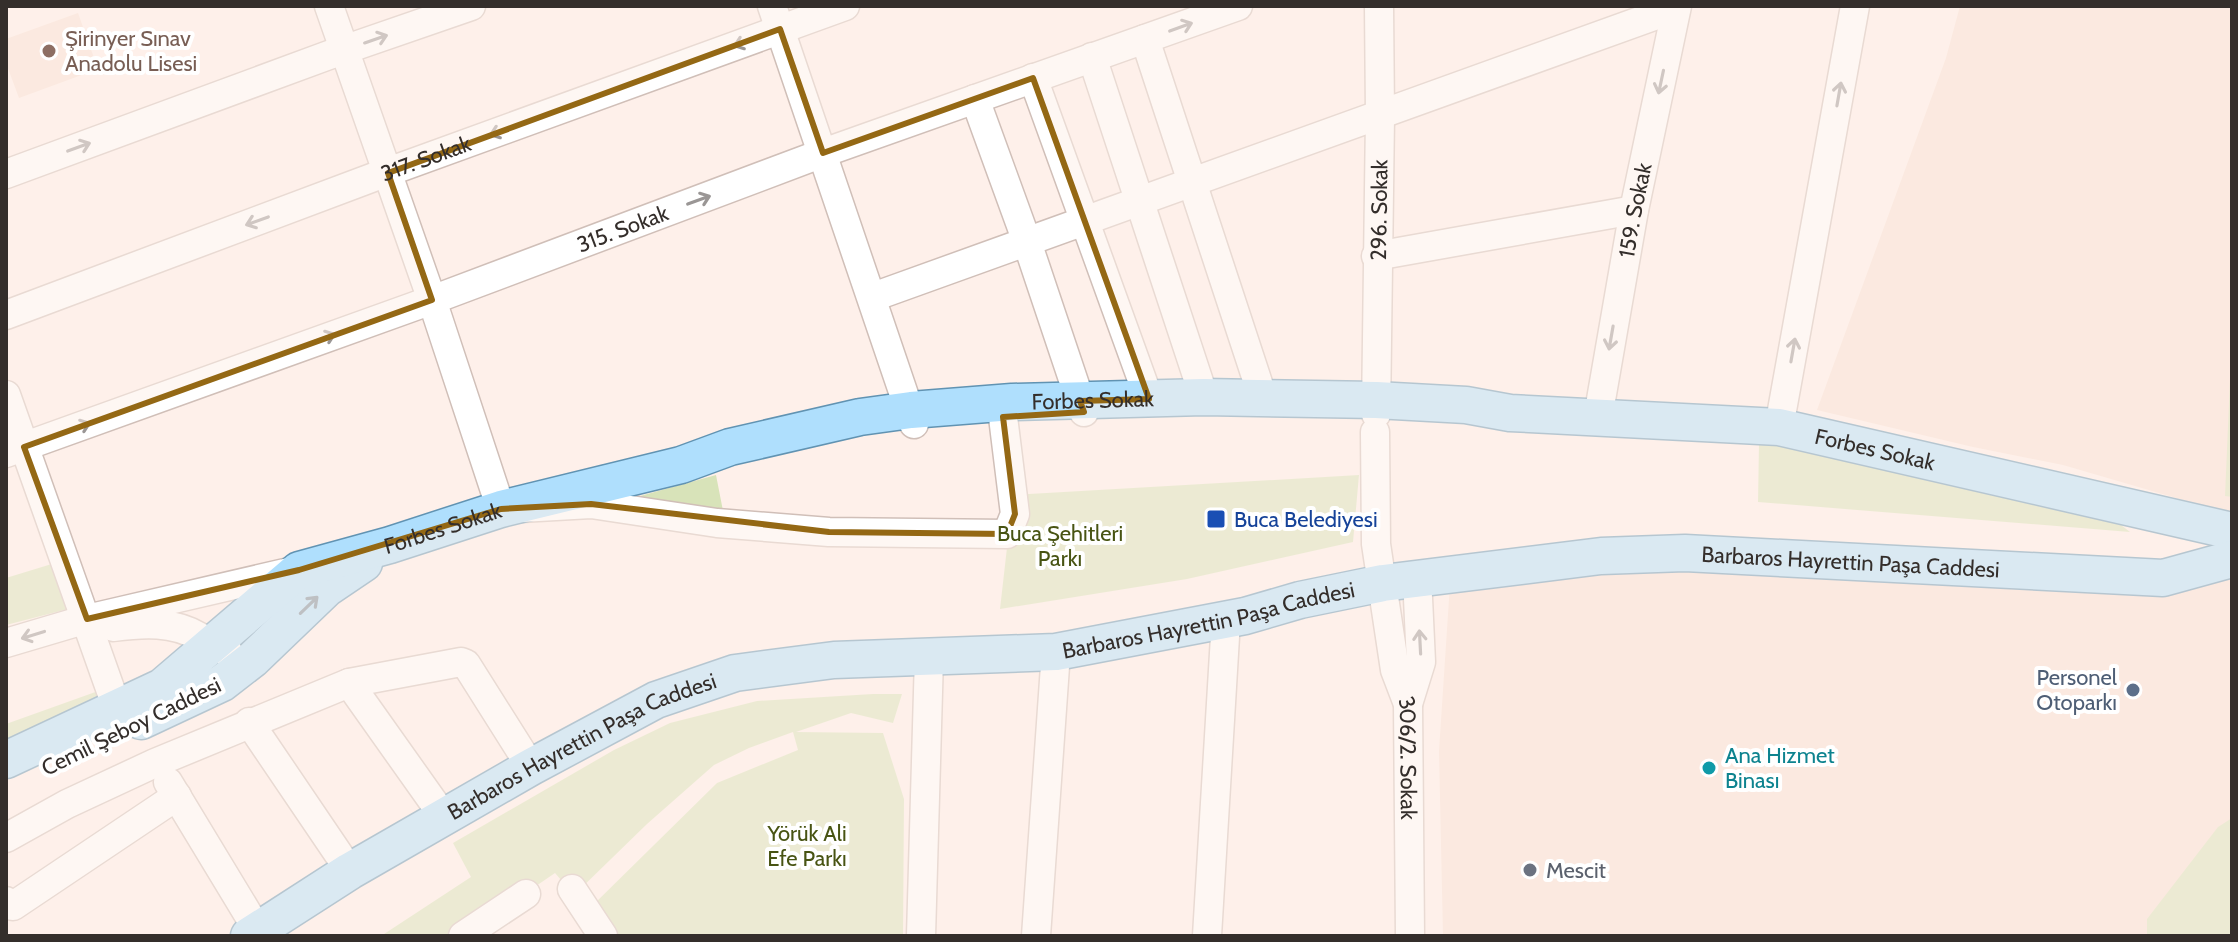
<svg xmlns="http://www.w3.org/2000/svg" width="2238" height="942" viewBox="0 0 2238 942" font-family="Cabin,sans-serif">
	<style>
		.built { fill: #f9e0d5 }
		.green { fill: #d8e3b9 }
		.lines { fill: none; stroke-linecap: round; stroke-linejoin: round }
		.minor-casing { stroke: #d0bfb8; stroke-width: 31 }
		.major-casing { stroke: #6193b2; stroke-width: 39 }
		.minor { stroke: #fff; stroke-width: 28 }
		.major { stroke: #afdffd; stroke-width: 36 }
		.oneway { stroke: #9a9695 }
		.oneway2 { stroke: #728694 }
		.marked { fill: none; stroke: #946814; stroke-width: 6; stroke-linejoin: round }
		.education-dot { fill: #8d6e63; stroke: #fff; stroke-width: 3 }
		.transit-dot { fill: #1a4fb4; stroke: #fff; stroke-width: 3 }
		.service-dot { fill: #5c6f8a; stroke: #fff; stroke-width: 3 }
		.culture-dot { fill: #0f9aa8; stroke: #fff; stroke-width: 3 }
		.worship-dot { fill: #6b7280; stroke: #fff; stroke-width: 3 }
		.labels { text-anchor: middle; stroke-width: 8; stroke-linejoin: round; paint-order: stroke }
		.education-label { font-size: 22px; fill: #785e54; stroke: #fff; text-anchor: start }
		.street-label { font-size: 22px; fill: #342e2b; stroke: #fff }
		.transit-label { font-size: 22px; fill: #164399; stroke: #fff; text-anchor: start }
		.park-label { font-size: 22px; fill: #485413; stroke: #fff }
		.service-label { font-size: 22px; fill: #4e5e75; stroke: #fff; text-anchor: end }
		.culture-label { font-size: 22px; fill: #0d838f; stroke: #fff; text-anchor: start }
		.worship-label { font-size: 22px; fill: #5b616d; stroke: #fff; text-anchor: start }
	</style>
	<rect width="100%" height="100%" fill="#fef0ea"/>
	<path class="built" d="M1960,6H2232V511L2207,507L2063,465L1973,447L1817,410L1946,58Z
		M78,13L98,69L19,98L6,63V39Z
		M1686,562L2232,575V936H1443L1439,751L1450,584Z"/>
	<path class="green" d="M2231,355H2232V497L2225,496Z
		M1759,444L1775,445L2121,525L2130,532L1758,502Z
		M716,475L724,516L622,501Z
		M1359,475L1353,542L1187,579L1000,609L1013,495Z
		M55,563L68,609L6,625V578Z
		M101,690L103,703L6,752V724Z
		M873,694H902L893,723L851,713L796,732L883,733L904,799L903,936H611L590,908L717,783L798,750L793,732L749,748L714,765L647,824L574,895L555,873L463,936H381L471,877L453,843L614,750L670,723L757,701Z
		M2232,818V936H2147V919L2218,827Z"/>
	<g class="lines">
		<defs>
			<g id="minor">
				<path d="M329,6L432,300L501,509L591,504L717,523L829,532L1007,534L1015,514L1003,417"/>
				<path d="M772,6L914,424"/>
				<path d="M1145,39L1263,398"/>
				<path d="M1092,57L1204,397"/>
				<path d="M1033,78L1149,399"/>
				<path d="M975,99L1027,242L1084,412"/>
				<path d="M6,174L329,55L471,6"/>
				<path d="M1376,256L1634,210"/>
				<path d="M873,297L1676,8"/>
				<path id="s1" d="M6,315L374,177L845,6"/>
				<path d="M6,395L117,708"/>
				<path id="s2" d="M1376,414L1380,116L1379,6"/>
				<path id="s3" d="M1598,417L1634,210L1677,6"/>
				<path d="M1779,427L1855,6"/>
				<path id="s4" d="M1375,432L1376,544L1395,670L1408,704L1410,936"/>
				<path id="s5" d="M6,453L432,300L823,153L1238,6"/>
				<path d="M113,627C143,623 173,621 200,637C210,643 217,648 228,652"/>
				<path d="M6,643L87,619L298,570"/>
				<path d="M349,683L444,817"/>
				<path d="M1408,704L1421,662L1417,577"/>
				<path d="M249,722L350,871"/>
				<path d="M168,782L257,929"/>
				<path d="M6,838L67,804L155,763L349,683L461,662L466,664L531,767"/>
				<path d="M572,889L603,936"/>
				<path d="M6,901L13,906L177,796"/>
				<path d="M463,936L526,894"/>
				<path d="M921,936L929,657"/>
				<path d="M1036,936L1056,652"/>
				<path d="M1207,936L1226,620"/>
			</g>
			<g id="major">
				<path d="M141,721L222,683L253,659L327,588L364,563"/>
				<path id="s6" d="M6,760L162,687L299,570L390,545L501,509L681,465L730,447L860,417L911,410L1012,402L1204,397L1376,400L1466,405L1510,413L1779,427L2232,531"/>
				<path id="s7" d="M249,936L350,871L531,767L656,700L735,673L834,660L1056,652L1245,616L1300,600L1383,583L1601,556L1685,553L2163,578L2232,559"/>
			</g>
		</defs>
		<use href="#minor" class="minor-casing"/>
		<use href="#major" class="major-casing"/>
		<use href="#minor" class="minor"/>
		<use href="#major" class="major"/>
	</g>
	<defs><path id="oneway-shaft" d="M-6 0H5M1.5-3L5.5 0L1.5 3" fill="none" stroke-width="1.6" stroke-linecap="round" stroke-linejoin="round" transform="scale(2)"/></defs>
	<g class="oneway">
		<use href="#oneway-shaft" transform="translate(1181 27) rotate(-20)"/>
		<use href="#oneway-shaft" transform="translate(376 39) rotate(-19)"/>
		<use href="#oneway-shaft" transform="translate(745 42) rotate(160)"/>
		<use href="#oneway-shaft" transform="translate(1661 82) rotate(102)"/>
		<use href="#oneway-shaft" transform="translate(1839 94) rotate(-80)"/>
		<use href="#oneway-shaft" transform="translate(501 131) rotate(160)"/>
		<use href="#oneway-shaft" transform="translate(79 147) rotate(-20)"/>
		<use href="#oneway-shaft" transform="translate(699 200) rotate(-20)"/>
		<use href="#oneway-shaft" transform="translate(257 221) rotate(160)"/>
		<use href="#oneway-shaft" transform="translate(324 338) rotate(-20)"/>
		<use href="#oneway-shaft" transform="translate(1611 338) rotate(100)"/>
		<use href="#oneway-shaft" transform="translate(1793 350) rotate(-80)"/>
		<use href="#oneway-shaft" transform="translate(79 427) rotate(-20)"/>
		<use href="#oneway-shaft" transform="translate(33 635) rotate(163)"/>
		<use href="#oneway-shaft" transform="translate(1420 642) rotate(-93)"/>
	</g>
	<use class="oneway2" href="#oneway-shaft" transform="translate(309 605) rotate(-44)"/>
	<path d="M0 0H2238V942H0ZM780,29L823,153L1033,78L1149,399L1080,401L1084,412L1003,417L1015,514L1007,534L829,532L591,504L501,509L299,570L87,619L24,447L432,300L388,173Z" fill="#fef0ea" fill-opacity=".55" fill-rule="evenodd"/>
	<path class="marked" d="M780,29L823,153L1033,78L1149,399L1080,401L1084,412L1003,417L1015,514L1007,534L829,532L591,504L501,509L299,570L87,619L24,447L432,300L388,173Z"/>
	<circle class="education-dot" cx="49" cy="51" r="8"/>
	<rect class="transit-dot" x="1206" y="509" width="20" height="20" rx="4"/>
	<circle class="service-dot" cx="2133" cy="690" r="8"/>
	<circle class="culture-dot" cx="1709" cy="768" r="8"/>
	<circle class="worship-dot" cx="1530" cy="870" r="8"/>
	<g class="labels">
		<g class="education-label">
			<text x="65" y="46">Şirinyer Sınav<tspan x="65" dy="25">Anadolu Lisesi</tspan></text>
		</g>
		<g class="street-label">
			<text dy="8" stroke="none"><textPath href="#s1" startOffset="448">317. Sokak</textPath></text>
			<text dy="8" stroke="none"><textPath href="#s2" startOffset="204">296. Sokak</textPath></text>
			<text dy="8" stroke="none"><textPath href="#s3" startOffset="210">159. Sokak</textPath></text>
			<text dy="8" stroke="none"><textPath href="#s5" startOffset="656">315. Sokak</textPath></text>
			<text dy="8" stroke="none"><textPath href="#s6" startOffset="1168">Forbes Sokak</textPath></text>
			<text dy="8" stroke="none"><textPath href="#s6" startOffset="1954">Forbes Sokak</textPath></text>
			<text dy="8" stroke="none"><textPath href="#s6" startOffset="502">Forbes Sokak</textPath></text>
			<text dy="8" stroke="none"><textPath href="#s7" startOffset="1680">Barbaros Hayrettin Paşa Caddesi</textPath></text>
			<text dy="8" stroke="none"><textPath href="#s7" startOffset="1032">Barbaros Hayrettin Paşa Caddesi</textPath></text>
			<text transform="translate(131 726) rotate(-26)" y="8">Cemil Şeboy Caddesi</text>
			<text dy="8" stroke="none"><textPath href="#s7" startOffset="384">Barbaros Hayrettin Paşa Caddesi</textPath></text>
			<text dy="8" stroke="none"><textPath href="#s4" startOffset="330">306/2. Sokak</textPath></text>
		</g>
		<g class="transit-label">
			<text x="1234" y="527">Buca Belediyesi</text>
		</g>
		<g class="park-label">
			<text x="1060" y="541">Buca Şehitleri<tspan x="1060" dy="25">Parkı</tspan></text>
			<text x="807" y="841">Yörük Ali<tspan x="807" dy="25">Efe Parkı</tspan></text>
		</g>
		<g class="service-label">
			<text x="2117" y="685">Personel<tspan x="2117" dy="25">Otoparkı</tspan></text>
		</g>
		<g class="culture-label">
			<text x="1725" y="763">Ana Hizmet<tspan x="1725" dy="25">Binası</tspan></text>
		</g>
		<g class="worship-label">
			<text x="1546" y="878">Mescit</text>
		</g>
	</g>
	<rect width="2238" height="942" fill="none" stroke="#342e2b" stroke-width="16"/>
</svg>
